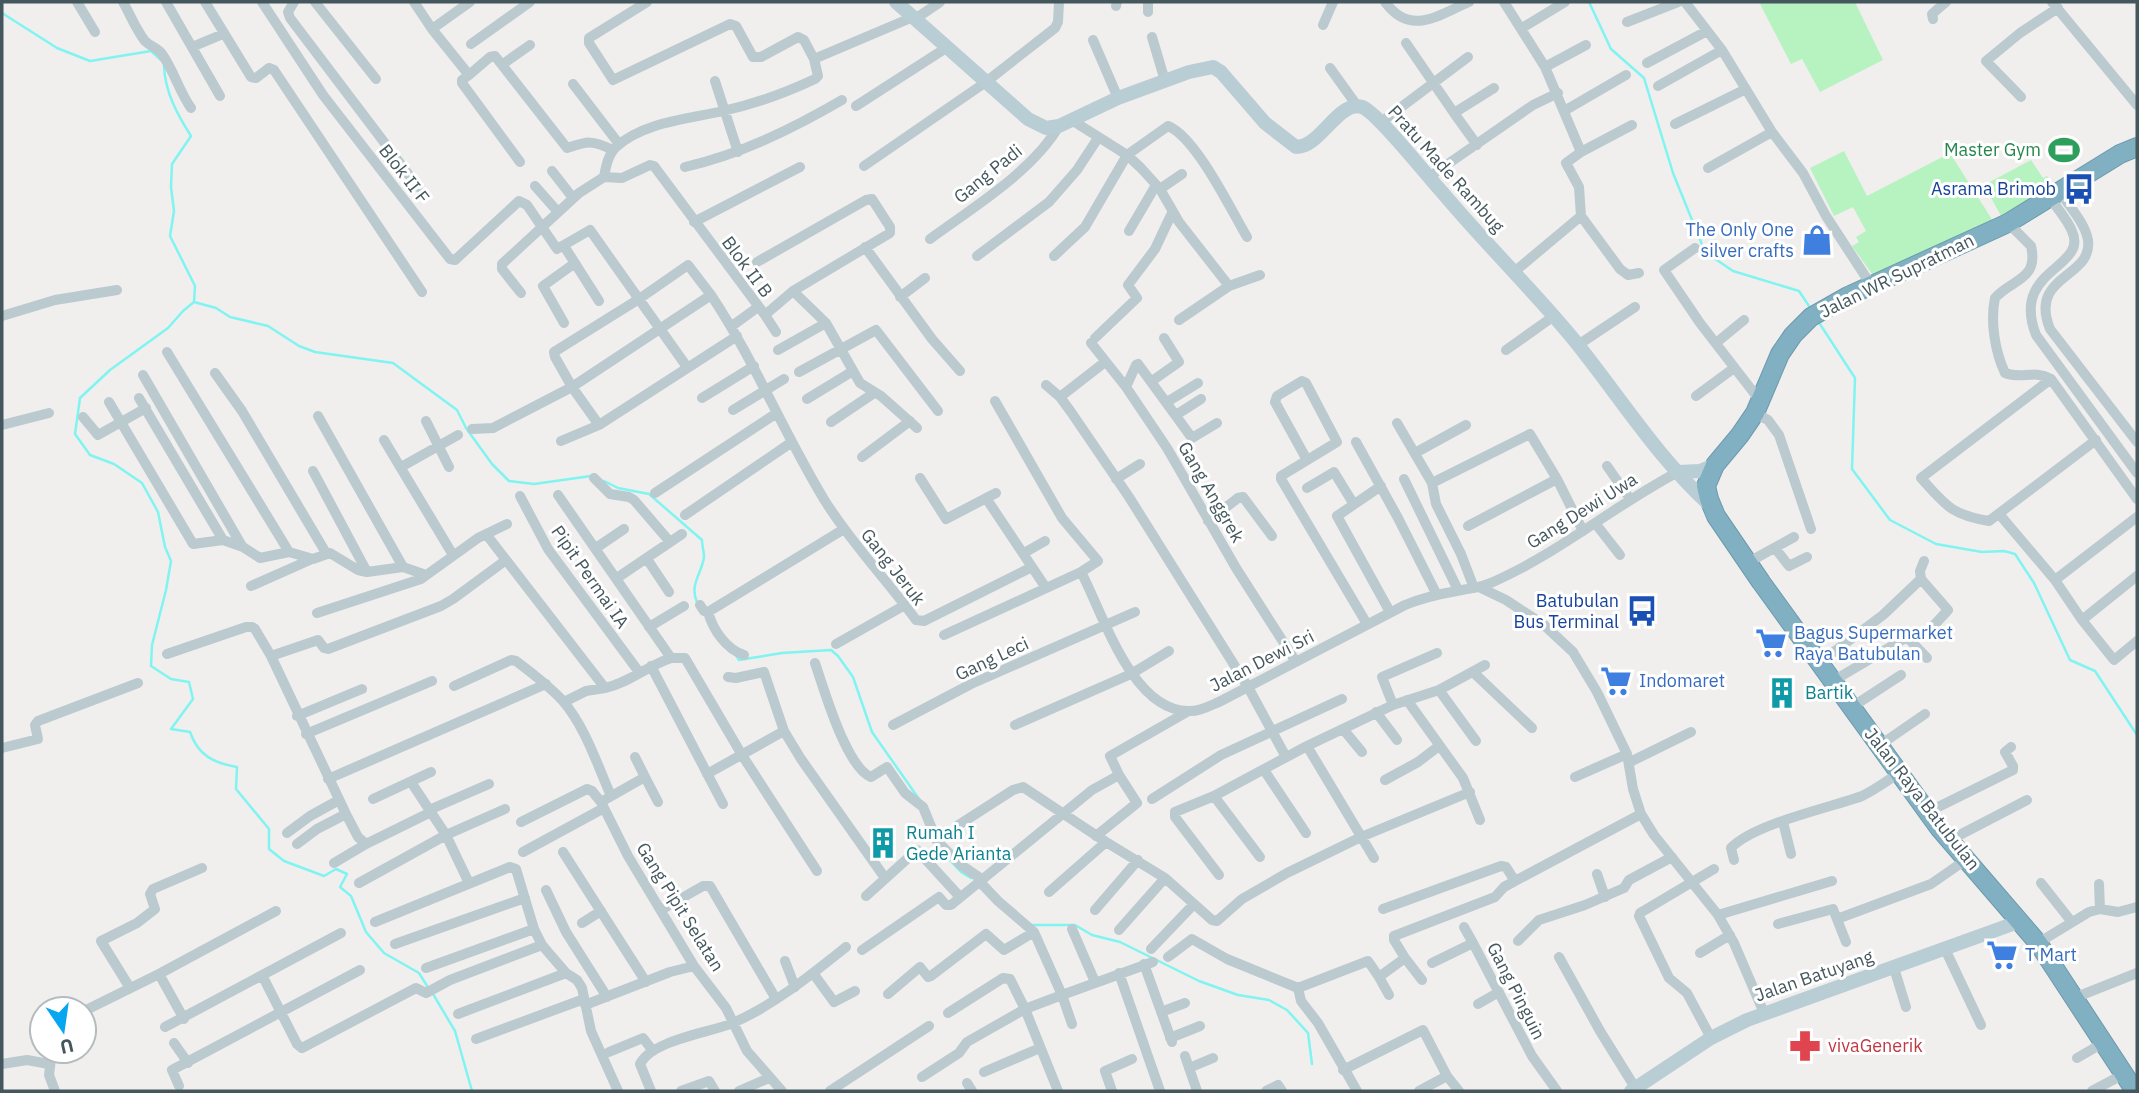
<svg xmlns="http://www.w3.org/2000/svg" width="2139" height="1093" viewBox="0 0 2139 1093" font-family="'IBM Plex Sans',sans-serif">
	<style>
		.green { fill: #b7f3c0 }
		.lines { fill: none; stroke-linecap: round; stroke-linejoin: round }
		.stream { stroke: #80f4f0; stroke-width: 2.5 }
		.highway-casing { stroke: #6c9bae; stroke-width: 20 }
		.street { stroke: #bacacf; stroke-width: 10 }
		.secondary { stroke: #b9cdd4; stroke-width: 14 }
		.highway { stroke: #81b0c2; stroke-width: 18 }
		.labels { text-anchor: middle; stroke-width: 6; stroke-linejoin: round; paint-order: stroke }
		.leisure-label { font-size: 18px; fill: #27864d; stroke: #fff; text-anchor: end }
		.street-label { font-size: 18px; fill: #44575d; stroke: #fff }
		.transit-label { font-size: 18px; fill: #164399; stroke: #fff; text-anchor: end }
		.shop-label { font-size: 18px; fill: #366cbe; stroke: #fff; text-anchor: start }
		.culture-label { font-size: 18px; fill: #0d838f; stroke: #fff; text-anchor: start }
		.health-label { font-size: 18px; fill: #be3a42; stroke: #fff; text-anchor: start }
	</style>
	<rect width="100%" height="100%" fill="#f1eeee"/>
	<path class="green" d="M1759,2H1855L1883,60L1820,92L1802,59L1791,64Z
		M1844,151L1867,196L1950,153L1993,221L1875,278L1852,246L1859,242L1856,237L1866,231L1853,207L1834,216L1810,168Z
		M2031,160L2043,178L2047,176L2053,186L2001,216L1984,185Z"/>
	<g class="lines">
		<path class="stream" d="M1589,2L1611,49L1644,78L1673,173L1705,252L1733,271L1799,291L1811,309
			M2,13L57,48L90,61L151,51L161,60
			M164,66C165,92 177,114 191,136L172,164L171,187L174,211L170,236L195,286L194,302L183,311L168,328L110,370L80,398L75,434L90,455L114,464L142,483L158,512L165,547L171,561L166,590L152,645L151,666L171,679L189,682L193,699L171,729L190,732C198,755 213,763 237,767L236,789L269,829V849L284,861L324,876L336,869L347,874L340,887L351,896L366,932L384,953L419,973L429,989
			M194,302L216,308L230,317L268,326L299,346L315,352L393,363L457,410L466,428L492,464L509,481L534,484L591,476
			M1818,321L1855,378L1852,469L1890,520L1936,544L1982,552L2004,551L2015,554L2034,583L2070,660L2095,671L2137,735
			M604,481L618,488L649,494L702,540C702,545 704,552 704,557C702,573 689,585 697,602
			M736,655L739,660L782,653L831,650L838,656L853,677L872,732L919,799
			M945,855L961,872L971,878
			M1032,925H1075L1092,935L1120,942L1199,981L1238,995L1269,1000L1287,1010L1308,1033L1312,1064
			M433,994L455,1031L472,1091"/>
		<defs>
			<path id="highway" d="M2135,1091L2038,943L1939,828L1761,582L1716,516L1709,499L1706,486L1715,465L1740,435L1755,413L1780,354L1793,335L1811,317L1848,296L2008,223L2120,154L2137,147"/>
		</defs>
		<use href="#highway" class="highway-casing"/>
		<path class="street" d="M77,2L95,32
			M123,2C130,14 136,30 145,41C151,47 157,47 162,54C174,71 179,91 191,108
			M166,2L220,96
			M205,2L251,77L256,78L269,68L274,70L422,292
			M262,2L323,95L450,259L455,260L519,201L527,205L557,249L590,230L687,367
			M294,2L288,12L290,18L418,187
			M315,2L376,79
			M414,2L432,29L469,75L490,57L495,56L567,148C588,141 592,140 613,150
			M647,2L589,38V43L613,80L730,24L736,26L753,57H761L798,37L804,40L814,59
			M1385,2C1411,37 1438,15 1469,2
			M1504,2L1545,67L1581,152L1566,163L1579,187L1581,216L1514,272
			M1685,2L1722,50L1772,132L1803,173L1826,216L1871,285
			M2052,2L2137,105
			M1116,6L1117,2
			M1148,12V2
			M915,19L940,2
			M1933,19L1932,14L1946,2
			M1627,22L1678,2
			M1323,25L1333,2
			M1522,28L1565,2
			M432,29L470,2
			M1152,37L1165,81
			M1093,40L1118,98
			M1406,43L1454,113
			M471,44L530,2
			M192,47L223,34
			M1647,63L1707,31
			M503,64L530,45
			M1545,67L1586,45
			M1330,68L1358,107
			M469,75L462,80V83L520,162
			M715,81L738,152
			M573,84L619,144
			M1658,86L1722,50
			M2021,97L1986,61L2020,33L2058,8
			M856,106L946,48
			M1564,111L1626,75
			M1070,119L1127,155L1141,168L1160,189L1179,222L1229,286
			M1380,123L1468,57
			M1675,124L1746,89
			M1477,145L1454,113L1494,88
			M1581,152L1632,125
			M864,166L986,82L1055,28L1058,22L1059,2
			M685,167C741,154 792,129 842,100
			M1708,168L1772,132
			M552,171L573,198
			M604,177L622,178L650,165L654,166L765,315L793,291L826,323L860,383L881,396L917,428
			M1429,177L1533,105L1558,93
			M535,186L558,212
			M1160,189L1182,174
			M2060,192C2069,206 2085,223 2088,240C2093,279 2028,274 2050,329L2137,442
			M2050,198C2057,208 2067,219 2072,231C2089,269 2010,268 2036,335L2137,473
			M1581,216L1620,269L1628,275L1639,273
			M694,222L800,167
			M2008,223L2031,246C2039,280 2012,279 1995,298C1990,321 1995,352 2005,373C2023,380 2032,369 2051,379L2137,499
			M1129,231L1156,185
			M930,239C972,208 1032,172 1059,126
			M564,246L599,301
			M865,247L932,339L960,371
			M1695,248L1664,270L1700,323L1761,402
			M977,256L1049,202L1077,170L1098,138
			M1054,256L1085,227L1127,155L1168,126C1196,137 1231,210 1247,237
			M757,262L866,200L872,199L890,227V233L793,291
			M521,293L502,269V264L579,193L604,177C606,166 608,155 616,147C644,122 688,119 723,111C755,104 785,93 815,79L818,76L814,59L913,17
			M900,297L925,278
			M765,315L776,332
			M2,316L55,300L117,290
			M1179,320L1229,286L1260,275
			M564,323L543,286L575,263
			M732,326L758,307
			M1095,338L1137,298L1128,285L1155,249L1172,213
			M1091,343L1126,387L1167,448L1236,568L1296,662
			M1716,343L1744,320
			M1578,345L1635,307
			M778,350L826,323
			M1506,350L1554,316
			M167,352L289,552
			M799,372L876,330L938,411
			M215,373L242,411L326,553
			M143,375L242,546
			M2051,379L1921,478C1946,506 1952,515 1989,521L2096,440
			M1152,381L1179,362L1164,338
			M1046,385L1060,397L1071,412L1129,497L1248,687L1286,757
			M1126,387L1136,365L1138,364L1192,438L1217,423
			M1696,396L1734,368
			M1060,397L1105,362
			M139,398L223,540
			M702,398L754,366
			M807,399L853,371
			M109,402L193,544L223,540L243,547L260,558L289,552L313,559L330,553L358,570L367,572L403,567L426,575
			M1167,402L1198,383
			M733,410L784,379
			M1755,413L1768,420L1779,435L1811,529
			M1176,415L1201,399
			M318,416L403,567
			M83,417L98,435L146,408
			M426,421L449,467
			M831,422L874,393
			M1397,423L1432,483L1530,434L1557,479
			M2,425L49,413
			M599,425L572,387L555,357L554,352L639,299L688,265L711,295
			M472,429L493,428L572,387L711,295C755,361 784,434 825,501C852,544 887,580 916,620L924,621L1032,567
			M384,440L453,555
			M561,441L599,425L737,336
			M1356,442L1398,518L1437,595
			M1415,453L1466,425
			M862,457L910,421
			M1307,460L1275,402L1277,396L1302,381L1306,383L1337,442L1281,476V479L1367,624
			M1607,466L1630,499
			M401,467L458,435
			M313,471L367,572
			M594,478L610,494L629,497L634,500L670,542
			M920,478L946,519L996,493
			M1116,479L1140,464
			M1404,479L1458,590
			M1432,483L1436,504L1461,554L1474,588
			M1381,486L1337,516L1390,612
			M1307,488L1334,472L1353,503
			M655,493L777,413
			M558,495L671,658C647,666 629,683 605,688
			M520,496L548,549L639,672
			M986,498L1046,588
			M685,515L792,442
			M2000,515L2055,580L2082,620L2114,660L2137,641
			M1208,521L1238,498L1243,497L1272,536
			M1595,523L1620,555
			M1468,526L1557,479L1583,531
			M486,534L605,688L586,691L564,702
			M596,548L624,529
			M1775,548L1789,566L1807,557
			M1024,553L1045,541
			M647,559L669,592
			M1747,563L1794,537
			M1081,572C1103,613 1131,710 1188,711C1198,712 1209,706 1219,702L1405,605C1422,598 1439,594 1457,591C1470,588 1481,588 1493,582C1559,553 1615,505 1678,472
			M617,578L682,534
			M1921,579L1920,571L1924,561
			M2055,580L2137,517
			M251,586L312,559
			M1481,588L1506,600L1544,625L1573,652L1597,692L1627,754L1633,789L1641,814L1654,835L1718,915L1734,943L1764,1013
			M700,605L704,611L708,612L844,529
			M708,612C713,630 726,649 744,655
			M317,613L421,579L478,538L507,524
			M2082,620L2137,576
			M649,627L684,606
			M944,635L1081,572L1098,561L1062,518L995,401
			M836,644L905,605
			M167,654L246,627H252L255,629L271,656L346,814L358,837L366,844
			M271,656L318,640L324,648L328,649L441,606L453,599L506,560
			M671,658H685L742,755L817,871
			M815,663C824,689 846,767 871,777L887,767L905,793L923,807L937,841L961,865L983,880
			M1819,663L1883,615L1921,579L1948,610L1926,634
			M651,666L723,804
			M1473,672L1532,728
			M728,677L736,678L764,672L784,731L801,759L885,878
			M1833,681L1907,637L1927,658
			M454,686L511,660L516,661C532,673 548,685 562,700C585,726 597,764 611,796
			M1439,690L1476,741
			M1407,700L1463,778L1480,820
			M1393,705L1382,677L1437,653
			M1852,707L1901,675
			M1376,712L1397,740
			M297,716L362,689
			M893,725L971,684L1135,612
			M1015,725L1131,674L1169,651
			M1343,729L1362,752
			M306,734L432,681
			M1880,745L1925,714
			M1307,746L1374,858
			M2,748L38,739L35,725L38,721L138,683
			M635,757L645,777
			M1630,762L1691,732
			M1264,770L1306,833
			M707,774L784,731
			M1575,777L1627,754
			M328,779L546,684
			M1385,780L1418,762L1439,746
			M411,782L446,835L469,883
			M1214,796L1260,857
			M373,799L431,772
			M1152,799L1221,755L1342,699
			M658,802L645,777L601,802L628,856L694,966L726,1008L747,1051L782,1091
			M429,810L489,784
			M1928,812L2013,770V766L2005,752L2011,747
			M521,822L587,789L592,791L601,802
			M1783,822L1791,854
			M957,826L1013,790L1023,787L1106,842L1049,892
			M287,833L310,816L339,800
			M1096,836L1137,803L1119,775L1110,756L1187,712
			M1950,840L2027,800
			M1106,842L1165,878L1212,920L1217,921L1242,899L1287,873L1361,837L1470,792
			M297,844L317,829L346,814
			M523,852L604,808
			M563,852L646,982
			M1734,860L1731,848C1753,824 1829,808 1862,796C1875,790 1887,781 1899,773
			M334,863L366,844L431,812
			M1597,874L1605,897
			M1219,875L1175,817V812L1214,796L1307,746L1393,705L1439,690L1485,665
			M980,882L998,901L1034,932L1062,995L1025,1009L1058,1091
			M359,883L446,835L505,809
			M2041,883L2071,921
			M2099,884L2100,909
			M546,890L566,932L607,997
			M866,896L917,850L960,897
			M1383,909L1501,866L1506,867L1515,881L1641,814
			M661,910L703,886H710L776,999
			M1095,910L1138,860
			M1718,915L1832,881
			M1837,919L1931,884L1967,859
			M375,922L510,867L516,869L534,929L542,945L566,973L577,980L582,988L591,1031L618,1091
			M582,923L601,911
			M1778,924L1833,909L1846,942
			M1464,927L1473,943
			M1072,929L1095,982
			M1119,930L1165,878
			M1518,941L1539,920L1585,905L1624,888L1629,880L1672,857
			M2038,943L2089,912L2100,909L2118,912L2137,907
			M395,944L525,898
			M1151,949L1194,904
			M1945,949L1981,1025
			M862,950L939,897L946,905H951L1092,790L1119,775
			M1700,953L1730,935
			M1168,957L1192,939L1227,959L1298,988L1301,1001L1318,1023L1357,1091
			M1559,957L1600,1031L1636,1089
			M1405,958L1422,980
			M785,961L795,987
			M1432,963L1473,943L1532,1056L1557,1091
			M1144,964L1172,1042
			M426,968L534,929
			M1894,968L1906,1007
			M813,973L834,1002L855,991
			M1119,973L1160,1091
			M159,974L184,1019
			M262,975L297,1044L302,1048L416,988L426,993L450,980L542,945
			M130,988L101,941L137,923L155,909L150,894L153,889L202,868
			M1298,988L1368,961L1379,977
			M888,994L920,967L928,977L931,976L986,934L1004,950L1034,932
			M1389,995L1379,977L1405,958L1394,940V936L1495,897L1504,887L1515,881
			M2074,998L2137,973
			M1478,1004L1499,992
			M585,1005L670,972L694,966
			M84,1011L159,974L276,911
			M1161,1012L1185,1003
			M458,1014L566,973
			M1072,1024L1062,995L1153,962
			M165,1027L341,933
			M1170,1038L1200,1026
			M1711,1038L1687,993L1669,978L1639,916L1640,913L1714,869
			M476,1039L584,999
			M174,1043L188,1063
			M52,1051L49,1075L55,1091
			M609,1052L643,1038L653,1051
			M1185,1056L1197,1091
			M2077,1058L2103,1043
			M2,1064L27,1060L49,1064
			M1189,1068L1213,1058
			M1343,1070L1423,1030L1447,1076L1459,1091
			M984,1072L1040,1048
			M922,1077L959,1053L967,1042L1025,1009L1010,979L1003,978L948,1013
			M967,1083L972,1091
			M179,1086L172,1070L360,970
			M651,1091L640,1064C652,1040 709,1033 733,1023C774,1005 811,975 846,947
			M681,1091L709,1081L715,1091
			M739,1091L769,1078
			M830,1091L929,1026
			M1112,1091L1105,1071L1132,1059
			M1266,1091L1278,1085L1282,1091
			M1419,1091L1447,1076
			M2092,1091L2124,1074"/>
		<path class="secondary" d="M896,2L1028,119L1046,128L1059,126L1118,98L1189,72L1213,67L1221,72L1265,123L1296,147C1321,147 1338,100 1362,107C1377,112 1428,177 1442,192C1483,241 1529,286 1570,335C1617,392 1656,457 1712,507
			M1678,472L1700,471L1715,465
			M1631,1091L1711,1038L1747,1020L2021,921"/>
		<use href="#highway" class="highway"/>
	</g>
	<defs>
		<symbol id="stadium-bare" viewBox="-9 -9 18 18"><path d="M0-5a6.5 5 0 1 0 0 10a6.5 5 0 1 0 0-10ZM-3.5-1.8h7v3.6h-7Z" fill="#2e9e5b" stroke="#fff" stroke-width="2.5" paint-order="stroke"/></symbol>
		<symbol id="bus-bare" viewBox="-9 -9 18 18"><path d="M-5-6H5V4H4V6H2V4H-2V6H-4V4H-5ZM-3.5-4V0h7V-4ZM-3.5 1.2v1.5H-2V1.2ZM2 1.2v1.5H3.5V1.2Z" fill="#1a4fb4" stroke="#fff" stroke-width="2.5" paint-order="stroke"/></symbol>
		<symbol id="shop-bare" viewBox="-9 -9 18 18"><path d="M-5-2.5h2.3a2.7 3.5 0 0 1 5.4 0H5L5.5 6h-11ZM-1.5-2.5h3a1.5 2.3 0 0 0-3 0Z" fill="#3f7fe0" stroke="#fff" stroke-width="2.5" paint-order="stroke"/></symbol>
		<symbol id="supermarket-bare" viewBox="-9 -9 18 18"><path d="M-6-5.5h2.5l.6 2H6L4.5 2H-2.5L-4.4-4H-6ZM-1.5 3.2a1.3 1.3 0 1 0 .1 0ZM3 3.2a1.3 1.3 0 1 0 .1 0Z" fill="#3f7fe0" stroke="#fff" stroke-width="2.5" paint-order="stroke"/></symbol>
		<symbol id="building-bare" viewBox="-9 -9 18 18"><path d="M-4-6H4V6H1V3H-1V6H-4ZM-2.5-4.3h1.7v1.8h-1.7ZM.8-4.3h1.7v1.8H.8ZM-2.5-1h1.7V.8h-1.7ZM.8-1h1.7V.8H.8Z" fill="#0f9aa8" stroke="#fff" stroke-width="2.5" paint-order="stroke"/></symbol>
		<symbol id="pharmacy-bare" viewBox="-9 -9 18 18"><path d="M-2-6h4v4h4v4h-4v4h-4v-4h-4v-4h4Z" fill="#e0444e" stroke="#fff" stroke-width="2.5" paint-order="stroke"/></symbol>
	</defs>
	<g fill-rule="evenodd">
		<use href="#stadium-bare" x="2042" y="128" width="44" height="44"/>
		<use href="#bus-bare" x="2057" y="167" width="44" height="44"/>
		<use href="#shop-bare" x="1795" y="218" width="44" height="44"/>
		<use href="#bus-bare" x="1620" y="589" width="44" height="44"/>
		<use href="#supermarket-bare" x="1749" y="621" width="44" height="44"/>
		<use href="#supermarket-bare" x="1594" y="659" width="44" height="44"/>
		<use href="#building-bare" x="1760" y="671" width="44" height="44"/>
		<use href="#building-bare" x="861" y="821" width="44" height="44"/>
		<use href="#supermarket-bare" x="1980" y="933" width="44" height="44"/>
		<use href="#pharmacy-bare" x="1783" y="1024" width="44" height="44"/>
	</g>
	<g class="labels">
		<g class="leisure-label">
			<text x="2041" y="156">Master Gym</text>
		</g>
		<g class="street-label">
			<text transform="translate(1446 169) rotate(48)" y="6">Pratu Made Rambug</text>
			<text transform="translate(404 174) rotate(52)" y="6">Blok II F</text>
			<text transform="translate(988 174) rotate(-39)" y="6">Gang Padi</text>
			<text transform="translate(747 267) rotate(53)" y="6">Blok II B</text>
			<text transform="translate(1897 276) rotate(-26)" y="6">Jalan WR Supratman</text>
			<text transform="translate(1211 492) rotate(60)" y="6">Gang Anggrek</text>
			<text transform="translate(1582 511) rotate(-32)" y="6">Gang Dewi Uwa</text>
			<text transform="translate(893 567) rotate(52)" y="6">Gang Jeruk</text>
			<text transform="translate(590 577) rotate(55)" y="6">Pipit Permai IA</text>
			<text transform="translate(992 659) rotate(-25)" y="6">Gang Leci</text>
			<text transform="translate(1262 661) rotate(-27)" y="6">Jalan Dewi Sri</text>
			<text transform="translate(1922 799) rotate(52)" y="6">Jalan Raya Batubulan</text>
			<text transform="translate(680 907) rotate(58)" y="6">Gang Pipit Selatan</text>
			<text transform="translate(1814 976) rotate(-19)" y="6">Jalan Batuyang</text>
			<text transform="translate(1516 991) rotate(63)" y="6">Gang Pinguin</text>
		</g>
		<g class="transit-label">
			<text x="2056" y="195">Asrama Brimob</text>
			<text x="1619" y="607">Batubulan<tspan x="1619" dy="21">Bus Terminal</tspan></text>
		</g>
		<g class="shop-label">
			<text x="1794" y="236" text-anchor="end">The Only One<tspan x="1794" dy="21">silver crafts</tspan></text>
			<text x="1794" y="639">Bagus Supermarket<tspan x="1794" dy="21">Raya Batubulan</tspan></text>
			<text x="1639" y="687">Indomaret</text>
			<text x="2025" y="961">T Mart</text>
		</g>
		<g class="culture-label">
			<text x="1805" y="699">Bartik</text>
			<text x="906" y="839">Rumah I<tspan x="906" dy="21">Gede Arianta</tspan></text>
		</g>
		<g class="health-label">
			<text x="1828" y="1052">vivaGenerik</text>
		</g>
	</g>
	<rect width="2139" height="1093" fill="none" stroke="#44575d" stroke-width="7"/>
	<g transform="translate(63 1030) rotate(167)"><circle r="33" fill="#ffffff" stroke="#b4bcbe" stroke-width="2"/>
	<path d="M0-5L12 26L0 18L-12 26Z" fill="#07a6f1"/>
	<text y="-10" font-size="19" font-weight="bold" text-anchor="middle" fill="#44575d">U</text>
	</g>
</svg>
